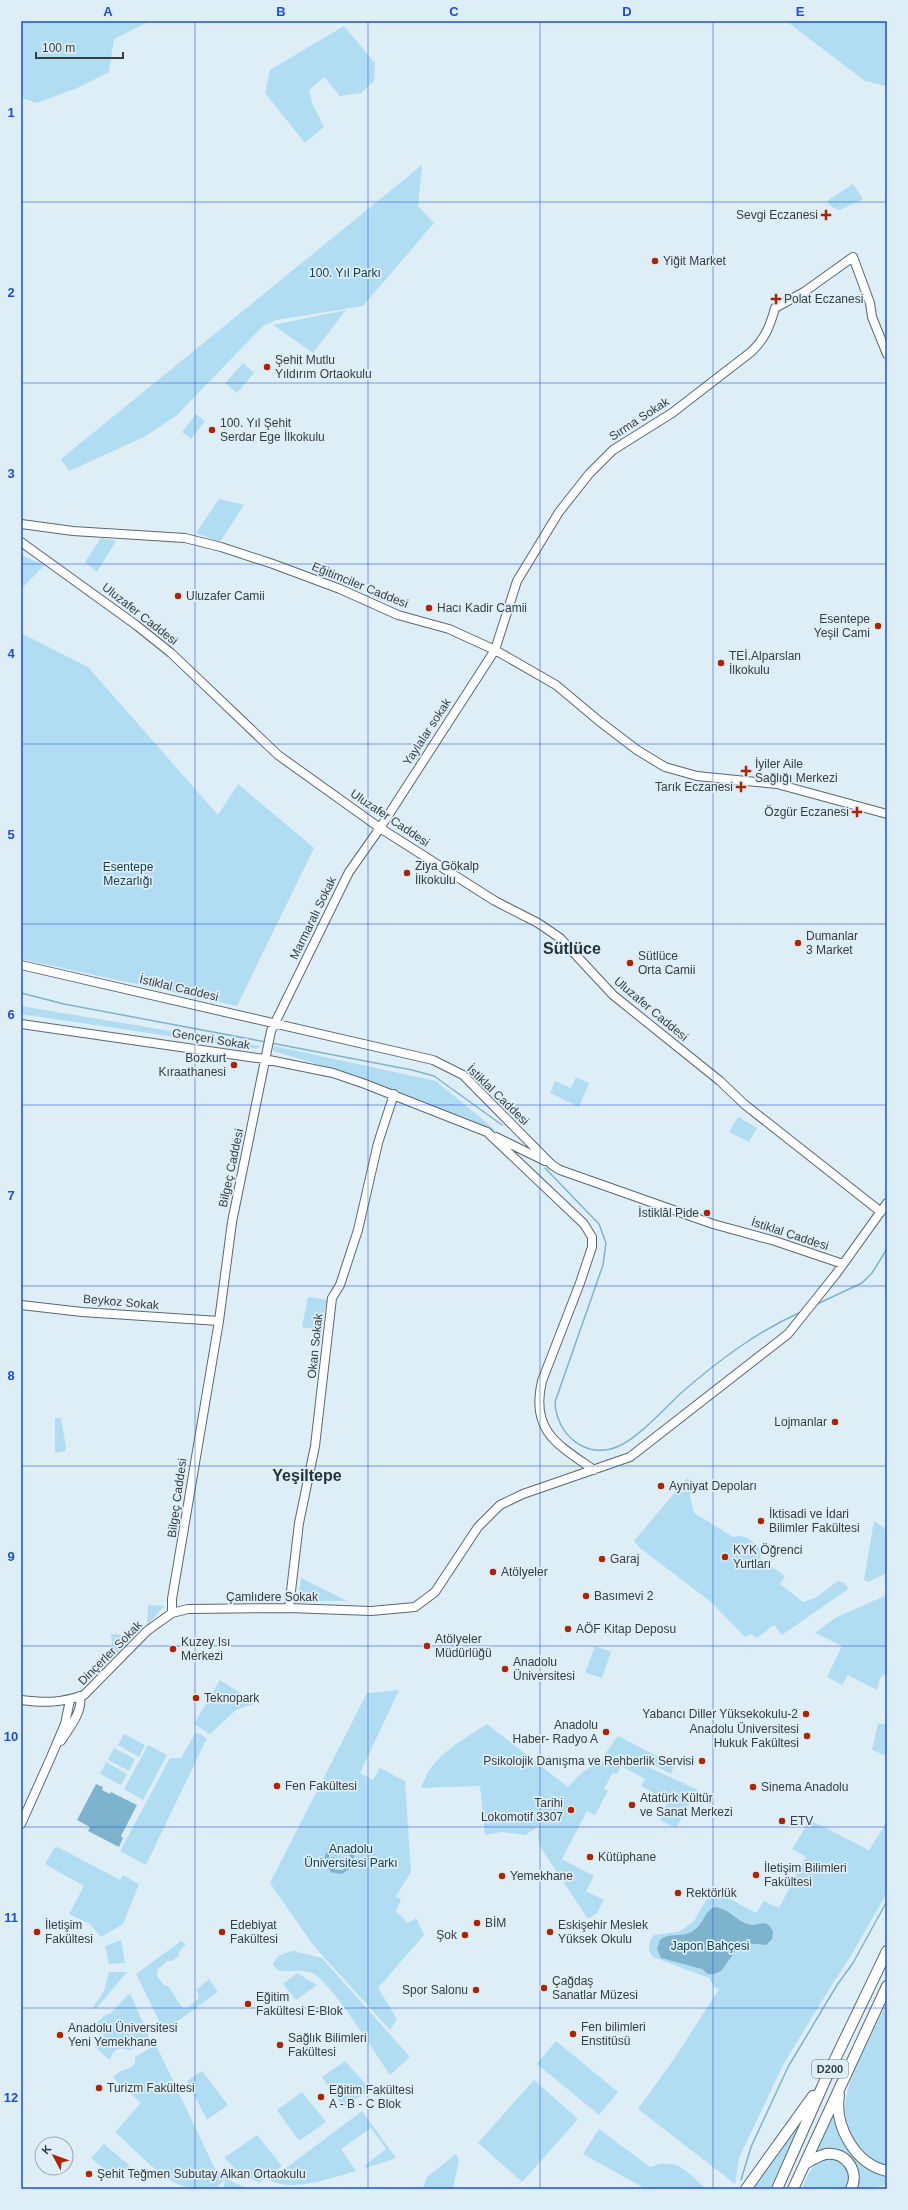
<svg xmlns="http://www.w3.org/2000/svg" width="908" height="2210" viewBox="0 0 908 2210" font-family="Arial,sans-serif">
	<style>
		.green { fill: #b1ddf2 }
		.water { fill: #7db3cd }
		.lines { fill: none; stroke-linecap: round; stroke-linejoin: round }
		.stream { stroke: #7db3cd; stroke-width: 1.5 }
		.secondary-casing { stroke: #59686f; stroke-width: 10 }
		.highway-casing { stroke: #59686f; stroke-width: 12 }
		.secondary { stroke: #fff; stroke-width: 8 }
		.highway { stroke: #fff; stroke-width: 10 }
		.grid { fill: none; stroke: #1d4ed8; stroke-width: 1; stroke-opacity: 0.55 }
		.poi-dot { fill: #b02301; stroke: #deeef6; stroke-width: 1.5 }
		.labels { text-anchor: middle; stroke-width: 3.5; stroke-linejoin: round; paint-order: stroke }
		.shield { fill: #deeef6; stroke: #697277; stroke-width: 1 }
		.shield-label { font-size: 11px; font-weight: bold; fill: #373d41 }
		.poi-label { font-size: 12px; fill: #373d41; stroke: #deeef6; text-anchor: start }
		.park-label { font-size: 12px; fill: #134154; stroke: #deeef6 }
		.street-label { font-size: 12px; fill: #373d41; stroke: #deeef6 }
		.district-label { font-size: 16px; font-weight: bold; fill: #253238; stroke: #deeef6 }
		.neatline { fill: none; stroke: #1d4ed8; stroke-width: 1.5 }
		.grid-label { font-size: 13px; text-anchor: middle; font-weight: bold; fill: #1d4ed8 }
	</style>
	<rect width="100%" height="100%" fill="#deeef6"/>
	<path class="green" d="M21,21H150L114,39L109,72L77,88L37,103L21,98Z
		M786,21H887V86L865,81Z
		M344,26L375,63L374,81L361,93L340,96L324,77L309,90L312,103L324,127L305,143L265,93L270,70Z
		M422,165L418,206L434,223L363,306L276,320L263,326L176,416L144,437L69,471L61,459Z
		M853,184L863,199L840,210L832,207L827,201Z
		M346,310L313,353L273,325Z
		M243,363L254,373L237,393L225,383Z
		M196,414L205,421L191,439L182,432Z
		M219,499L244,505L220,542L196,533Z
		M101,538L116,541L97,572L85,562Z
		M21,555L45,565L21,589Z
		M21,633L88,667L218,815L238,784L314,848L237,1006L21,959Z
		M21,1006L260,1046L256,1049L21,1014Z
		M274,1046L436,1081L499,1133L337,1070L273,1051Z
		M576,1077L589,1083L579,1107L550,1093L555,1081L571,1088Z
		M738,1117L757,1128L749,1142L729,1132Z
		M308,1297L327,1300L321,1330L302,1327Z
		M55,1418H61L66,1447L65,1451L55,1453Z
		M687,1478L696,1485L690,1495L694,1513L733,1537C746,1533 754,1543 762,1551L760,1558L785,1576L780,1584L803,1602L815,1598L838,1581L845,1583L848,1589L782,1635L774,1625L757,1638L751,1634L745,1637L711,1602L640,1548L634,1541Z
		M874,1521L887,1530V1573L868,1582L864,1580Z
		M301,1578L347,1601H298Z
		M887,1595V1672L880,1678L877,1690L848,1675L842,1685L827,1677L842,1646L815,1633L835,1618Z
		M148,1605L164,1606L147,1626Z
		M111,1634L134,1636L113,1658Z
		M595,1646L611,1652L602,1678L585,1673Z
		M220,1680L256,1703L236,1710L210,1734L194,1724Z
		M399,1690L360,1773L373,1780L380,1768L405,1781L411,1872L396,1896L401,1900L396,1911L408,1923L416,1918L424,1935L378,1988L397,2019L390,2030L313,1945L270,1883L367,1693Z
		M487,1724L568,1787C587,1766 601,1756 631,1759L698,1790L676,1828L660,1820L668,1801L641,1786L645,1779L621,1766L617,1774L613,1772L604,1789L608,1791L595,1815L587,1811L562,1859L594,1876L586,1891L604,1900L597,1913L588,1919L539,1845L538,1834L539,1826L525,1835L502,1832L485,1835L480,1786L421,1788C431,1756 461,1741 487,1724Z
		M878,1724H887V1756L872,1750Z
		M196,1732L207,1738L146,1865L120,1851L170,1758H181Z
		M124,1734L145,1745L139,1757L118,1745Z
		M618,1736L674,1765L671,1774C641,1759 636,1751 602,1758Z
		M148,1745L167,1755L143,1800L124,1789Z
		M114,1748L135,1759L129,1771L108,1760Z
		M106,1762L127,1774L121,1785L100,1774Z
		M810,1820L869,1850L887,1822V1893L849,1959L833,1983L783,2065L739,2158L735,2184L638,2109L674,2059L719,1989L714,1987L709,1978L653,1957C647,1950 648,1941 654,1935L678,1932L686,1927L694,1921L706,1900L711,1896H725L756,1913L764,1901L779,1908L806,1857L792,1849Z
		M58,1847L120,1880L123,1875L139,1884L123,1924L101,1937L90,1924L69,1914L84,1886L45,1864L54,1848Z
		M121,1940L125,1963L109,1964L105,1946Z
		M181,1941L186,1944L179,1952V1956L171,1961H167L158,1969L157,1976L164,1985L168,1986L182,2007L187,2008L198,1999L199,1994L196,1990L209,1979L218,1992L164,2031L136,1974Z
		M294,1951L322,1958L410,2057L390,2075C376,2055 330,1980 312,1973C302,1969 289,1972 279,1971L273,1965C276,1955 284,1953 294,1951Z
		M109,1972H127L96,2009L93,2007L104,1991Z
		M297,1973L317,1985L296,2000L283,1984Z
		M130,1993L150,2039L130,2050C119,2047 114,2048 110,2060L95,2047L104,2035L94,2026L104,2016L111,2013Z
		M887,2002V2167C875,2163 865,2155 858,2146C834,2113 848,2084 863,2052C871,2035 879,2019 887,2002Z
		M556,2041L618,2092L599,2115L537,2064Z
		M156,2045L214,2167L226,2179L249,2189H224L225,2179L217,2187C205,2188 192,2189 180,2185C162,2179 131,2146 115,2132L141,2103L113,2078C115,2076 118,2072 121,2071C129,2067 136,2069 135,2057Z
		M345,2061L371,2090L343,2107L322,2077Z
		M202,2071L228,2105L207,2120L187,2081Z
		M534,2080L578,2119L522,2182L478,2143Z
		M302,2092L326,2122L299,2141L277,2110Z
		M362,2111L396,2158L366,2168L364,2166L386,2149L371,2128L341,2149L356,2171C334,2177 291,2193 270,2180Z
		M834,2111L873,2170L887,2176V2185L866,2189H854L848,2158L814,2154Z
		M798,2127L770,2189H751L754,2186Z
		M599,2129L650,2167C676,2156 688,2172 706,2189H646L583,2154Z
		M257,2135L282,2166L259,2183L239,2172L224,2158Z
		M104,2144L130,2166L117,2180L91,2158Z
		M456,2154L459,2160L453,2189H423L427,2177Z
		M828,2157L842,2159L851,2171L848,2189H802C808,2174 812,2163 828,2157Z"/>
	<path class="water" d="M96,1784L103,1787L102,1790L110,1794L111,1792L137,1805L121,1836L123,1838L119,1847L88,1831L90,1827L77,1820Z
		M336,1844L347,1846L354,1856L352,1867L342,1874L331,1872L324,1862L326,1852L329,1854V1863L333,1857L335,1858L330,1866L336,1870H343L348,1865L350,1856L347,1852L341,1849L336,1856L335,1855L339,1848L330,1852L327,1850Z
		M714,1907C729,1908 736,1921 748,1924C756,1927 761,1921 769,1925L773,1931L772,1939L766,1945L745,1943L740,1945L721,1971L714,1974H708L702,1969L661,1958L657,1949L660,1940C669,1932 683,1938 693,1931C703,1925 705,1911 714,1907Z"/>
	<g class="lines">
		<path class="stream" d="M21,993L64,1004L266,1042
			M271,1043L412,1070L434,1076L502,1125
			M545,1168L599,1224L606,1243L603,1265L555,1402C556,1434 586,1461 619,1446C638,1438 665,1408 681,1393C718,1361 756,1332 801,1312
			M815,1305L862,1283L872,1273L887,1249
			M741,2180L751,2147L788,2067L837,1985L853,1963L887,1901"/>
		<defs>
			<path id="secondary" d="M21,524L73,531L185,538L221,547L273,564L340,589L398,615L449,629L495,650L556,685L599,721L637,750L665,767L697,776L777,784L887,814
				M21,542L136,625L171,653L278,755L380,828L495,901L538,923L560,938L613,995L720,1081L744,1104L881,1212
				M21,965L433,1060L463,1075L552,1165L560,1170L713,1224L775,1241L843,1264
				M21,1024L264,1059L333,1073L365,1084L487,1132L584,1224L592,1237V1247L580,1283L542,1381C530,1431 558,1445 594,1470
				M496,1137L545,1161
				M21,1305L82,1312L219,1321
				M289,1608L299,1523L315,1446L332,1298L340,1285L358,1230L378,1143L394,1094
				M172,1613V1599L219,1321L232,1222L271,1031L349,872L380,828L495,650L517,581L559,512L589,474L613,450L672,413L751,352C765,339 770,326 775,308L804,292L853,257L870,303L872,317L887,354
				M21,1700C45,1703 60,1703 84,1695L147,1631L172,1613L188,1609L289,1608L371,1611L415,1607L435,1592L478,1527L500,1505L523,1494L630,1457L788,1334L836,1274L887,1203
				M61,1741C69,1728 83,1712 80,1696
				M21,1824L51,1757L65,1724L70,1700"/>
			<path id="highway" d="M839,2095C834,2126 855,2164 887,2171
				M805,2164C812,2160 818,2156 826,2154C846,2151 860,2172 851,2189
				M746,2189L813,2096
				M777,2189L827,2076L887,1951
				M793,2189L887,1986"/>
		</defs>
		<use href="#secondary" class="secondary-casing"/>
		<use href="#highway" class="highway-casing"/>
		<use href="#secondary" class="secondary"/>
		<use href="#highway" class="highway"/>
	</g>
	<path class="grid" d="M195,21V2189M368,21V2189M540,21V2189M713,21V2189M21,202H887M21,383H887M21,564H887M21,744H887M21,924H887M21,1105H887M21,1286H887M21,1466H887M21,1646H887M21,1827H887M21,2008H887"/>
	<g class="poi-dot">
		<path d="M824 209h4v4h4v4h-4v4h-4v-4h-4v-4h4z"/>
		<circle cx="655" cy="261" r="4"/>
		<path d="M774 293h4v4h4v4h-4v4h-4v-4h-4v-4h4z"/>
		<circle cx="267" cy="367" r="4"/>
		<circle cx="212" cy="430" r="4"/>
		<circle cx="178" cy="596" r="4"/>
		<circle cx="429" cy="608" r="4"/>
		<circle cx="878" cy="626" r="4"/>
		<circle cx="721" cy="663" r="4"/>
		<path d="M744 765h4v4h4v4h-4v4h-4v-4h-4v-4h4z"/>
		<path d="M739 781h4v4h4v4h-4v4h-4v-4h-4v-4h4z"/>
		<path d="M855 806h4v4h4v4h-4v4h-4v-4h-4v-4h4z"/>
		<circle cx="407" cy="873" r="4"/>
		<circle cx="798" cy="943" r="4"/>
		<circle cx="630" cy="963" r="4"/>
		<circle cx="234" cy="1065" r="4"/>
		<circle cx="707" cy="1213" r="4"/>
		<circle cx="835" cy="1422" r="4"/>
		<circle cx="661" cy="1486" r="4"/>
		<circle cx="761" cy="1521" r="4"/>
		<circle cx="725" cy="1557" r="4"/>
		<circle cx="602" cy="1559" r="4"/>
		<circle cx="493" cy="1572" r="4"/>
		<circle cx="586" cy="1596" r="4"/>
		<circle cx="568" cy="1629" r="4"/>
		<circle cx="427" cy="1646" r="4"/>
		<circle cx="173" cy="1649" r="4"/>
		<circle cx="505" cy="1669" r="4"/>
		<circle cx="196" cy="1698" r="4"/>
		<circle cx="806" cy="1714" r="4"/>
		<circle cx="606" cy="1732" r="4"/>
		<circle cx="807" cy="1736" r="4"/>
		<circle cx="702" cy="1761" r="4"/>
		<circle cx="277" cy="1786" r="4"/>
		<circle cx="753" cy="1787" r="4"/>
		<circle cx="632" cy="1805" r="4"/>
		<circle cx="571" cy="1810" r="4"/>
		<circle cx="782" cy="1821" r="4"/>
		<circle cx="590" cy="1857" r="4"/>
		<circle cx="756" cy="1875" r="4"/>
		<circle cx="502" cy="1876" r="4"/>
		<circle cx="678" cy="1893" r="4"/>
		<circle cx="477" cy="1923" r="4"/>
		<circle cx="37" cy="1932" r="4"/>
		<circle cx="222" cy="1932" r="4"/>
		<circle cx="550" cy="1932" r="4"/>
		<circle cx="465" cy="1935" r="4"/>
		<circle cx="544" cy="1988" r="4"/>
		<circle cx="476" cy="1990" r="4"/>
		<circle cx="248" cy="2004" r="4"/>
		<circle cx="573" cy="2034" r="4"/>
		<circle cx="60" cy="2035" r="4"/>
		<circle cx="280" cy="2045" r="4"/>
		<circle cx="99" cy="2088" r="4"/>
		<circle cx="321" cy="2097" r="4"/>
		<circle cx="89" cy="2174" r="4"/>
	</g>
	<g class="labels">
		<rect class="shield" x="812" y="2060" width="36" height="18" rx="3"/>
		<g class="shield-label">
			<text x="830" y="2073">D200</text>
		</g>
		<g class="poi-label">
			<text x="818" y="219" text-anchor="end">Sevgi Eczanesi</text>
			<text x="663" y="265">Yiğit Market</text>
			<text x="784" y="303">Polat Eczanesi</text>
			<text x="275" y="364">Şehit Mutlu<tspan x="275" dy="14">Yıldırım Ortaokulu</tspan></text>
			<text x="220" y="427">100. Yıl Şehit<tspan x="220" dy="14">Serdar Ege İlkokulu</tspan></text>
			<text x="186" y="600">Uluzafer Camii</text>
			<text x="437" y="612">Hacı Kadir Camii</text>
			<text x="870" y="623" text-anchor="end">Esentepe<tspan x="870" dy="14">Yeşil Cami</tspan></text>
			<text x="729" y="660">TEİ.Alparslan<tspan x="729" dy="14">İlkokulu</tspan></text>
			<text x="755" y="768">İyiler Aile<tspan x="755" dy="14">Sağlığı Merkezi</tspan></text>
			<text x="733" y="791" text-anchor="end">Tarık Eczanesi</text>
			<text x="849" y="816" text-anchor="end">Özgür Eczanesi</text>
			<text x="415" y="870">Ziya Gökalp<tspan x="415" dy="14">İlkokulu</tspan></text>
			<text x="806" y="940">Dumanlar<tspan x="806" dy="14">3 Market</tspan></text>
			<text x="638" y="960">Sütlüce<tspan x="638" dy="14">Orta Camii</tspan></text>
			<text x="226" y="1062" text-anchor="end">Bozkurt<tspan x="226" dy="14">Kıraathanesi</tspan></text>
			<text x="699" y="1217" text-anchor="end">İstiklâl Pide</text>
			<text x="827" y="1426" text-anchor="end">Lojmanlar</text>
			<text x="669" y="1490">Ayniyat Depoları</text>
			<text x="769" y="1518">İktisadi ve İdari<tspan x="769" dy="14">Bilimler Fakültesi</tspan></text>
			<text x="733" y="1554">KYK Öğrenci<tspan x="733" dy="14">Yurtları</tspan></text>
			<text x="610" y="1563">Garaj</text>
			<text x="501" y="1576">Atölyeler</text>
			<text x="594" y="1600">Basımevi 2</text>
			<text x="576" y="1633">AÖF Kitap Deposu</text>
			<text x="435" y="1643">Atölyeler<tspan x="435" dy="14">Müdürlüğü</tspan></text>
			<text x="181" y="1646">Kuzey Isı<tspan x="181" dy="14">Merkezi</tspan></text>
			<text x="513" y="1666">Anadolu<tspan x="513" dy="14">Üniversitesi</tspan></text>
			<text x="204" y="1702">Teknopark</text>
			<text x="798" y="1718" text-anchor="end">Yabancı Diller Yüksekokulu-2</text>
			<text x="598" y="1729" text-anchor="end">Anadolu<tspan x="598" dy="14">Haber- Radyo A</tspan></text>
			<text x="799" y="1733" text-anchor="end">Anadolu Üniversitesi<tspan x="799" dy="14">Hukuk Fakültesi</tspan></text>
			<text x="694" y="1765" text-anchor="end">Psikolojik Danışma ve Rehberlik Servisi</text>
			<text x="285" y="1790">Fen Fakültesi</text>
			<text x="761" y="1791">Sinema Anadolu</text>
			<text x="640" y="1802">Atatürk Kültür<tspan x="640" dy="14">ve Sanat Merkezi</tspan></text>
			<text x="563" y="1807" text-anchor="end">Tarihi<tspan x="563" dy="14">Lokomotif 3307</tspan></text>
			<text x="790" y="1825">ETV</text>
			<text x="598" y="1861">Kütüphane</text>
			<text x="764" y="1872">İletişim Bilimleri<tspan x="764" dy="14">Fakültesi</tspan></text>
			<text x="510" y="1880">Yemekhane</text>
			<text x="686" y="1897">Rektörlük</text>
			<text x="485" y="1927">BİM</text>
			<text x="45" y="1929">İletişim<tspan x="45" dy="14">Fakültesi</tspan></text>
			<text x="230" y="1929">Edebiyat<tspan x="230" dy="14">Fakültesi</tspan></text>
			<text x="558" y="1929">Eskişehir Meslek<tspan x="558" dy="14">Yüksek Okulu</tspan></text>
			<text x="457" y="1939" text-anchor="end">Şok</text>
			<text x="552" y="1985">Çağdaş<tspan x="552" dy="14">Sanatlar Müzesi</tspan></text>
			<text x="468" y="1994" text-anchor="end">Spor Salonu</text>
			<text x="256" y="2001">Eğitim<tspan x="256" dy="14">Fakültesi E-Blok</tspan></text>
			<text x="581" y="2031">Fen bilimleri<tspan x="581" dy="14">Enstitüsü</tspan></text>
			<text x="68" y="2032">Anadolu Üniversitesi<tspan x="68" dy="14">Yeni Yemekhane</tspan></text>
			<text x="288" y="2042">Sağlık Bilimleri<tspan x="288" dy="14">Fakültesi</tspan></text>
			<text x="107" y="2092">Turizm Fakültesi</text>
			<text x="329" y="2094">Eğitim Fakültesi<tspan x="329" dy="14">A - B - C Blok</tspan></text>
			<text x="97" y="2178">Şehit Teğmen Subutay Alkan Ortaokulu</text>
		</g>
		<g class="park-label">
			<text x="345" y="277">100. Yıl Parkı</text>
			<text x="128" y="871">Esentepe<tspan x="128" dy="14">Mezarlığı</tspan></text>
			<text x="351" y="1853">Anadolu<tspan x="351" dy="14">Üniversitesi Parkı</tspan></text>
			<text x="710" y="1950">Japon Bahçesi</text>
		</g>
		<g class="street-label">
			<text transform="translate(639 419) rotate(-33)" y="4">Sırma Sokak</text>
			<text transform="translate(360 585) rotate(22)" y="4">Eğitimciler Caddesi</text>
			<text transform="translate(140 614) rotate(38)" y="4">Uluzafer Caddesi</text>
			<text transform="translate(427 732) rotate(-57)" y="4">Yaylalar sokak</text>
			<text transform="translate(390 818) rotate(34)" y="4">Uluzafer Caddesi</text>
			<text transform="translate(313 918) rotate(-64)" y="4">Marmaralı Sokak</text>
			<text transform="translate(179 988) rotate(13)" y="4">İstiklal Caddesi</text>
			<text transform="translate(651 1009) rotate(40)" y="4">Uluzafer Caddesi</text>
			<text transform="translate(211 1039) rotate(9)" y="4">Gençeri Sokak</text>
			<text transform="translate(498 1095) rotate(44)" y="4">İstiklal Caddesi</text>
			<text transform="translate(231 1168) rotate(-78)" y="4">Bilgeç Caddesi</text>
			<text transform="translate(790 1234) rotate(18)" y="4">İstiklal Caddesi</text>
			<text transform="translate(121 1302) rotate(5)" y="4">Beykoz Sokak</text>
			<text transform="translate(315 1346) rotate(-84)" y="4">Okan Sokak</text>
			<text transform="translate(177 1498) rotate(-82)" y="4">Bilgeç Caddesi</text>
			<text x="272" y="1601">Çamlıdere Sokak</text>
			<text transform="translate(110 1653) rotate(-45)" y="4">Dinçerler Sokak</text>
		</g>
		<g class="district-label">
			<text x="572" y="954">Sütlüce</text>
			<text x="307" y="1481">Yeşiltepe</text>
		</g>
	</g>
	<rect width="908" height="2210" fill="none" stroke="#deeef6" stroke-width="44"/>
	<g transform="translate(54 2156) rotate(311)"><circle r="19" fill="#deeef6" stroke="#9ba7ae"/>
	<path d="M0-3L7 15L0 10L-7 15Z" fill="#b02301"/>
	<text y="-6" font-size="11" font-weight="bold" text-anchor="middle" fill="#373d41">K</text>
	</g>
	<path d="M36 52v6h87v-6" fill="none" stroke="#373d41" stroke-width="2"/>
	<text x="42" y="52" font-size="12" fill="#373d41" stroke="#deeef6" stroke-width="3" paint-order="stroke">100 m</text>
	<rect x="22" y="22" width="864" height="2166" class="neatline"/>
	<g class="grid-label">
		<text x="108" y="16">A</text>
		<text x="281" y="16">B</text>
		<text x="454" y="16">C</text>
		<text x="627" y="16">D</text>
		<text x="800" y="16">E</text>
		<text x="11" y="117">1</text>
		<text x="11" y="297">2</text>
		<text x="11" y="478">3</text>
		<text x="11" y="658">4</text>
		<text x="11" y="839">5</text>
		<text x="11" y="1019">6</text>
		<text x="11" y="1200">7</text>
		<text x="11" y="1380">8</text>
		<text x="11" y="1561">9</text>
		<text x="11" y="1741">10</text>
		<text x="11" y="1922">11</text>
		<text x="11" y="2102">12</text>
	</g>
</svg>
